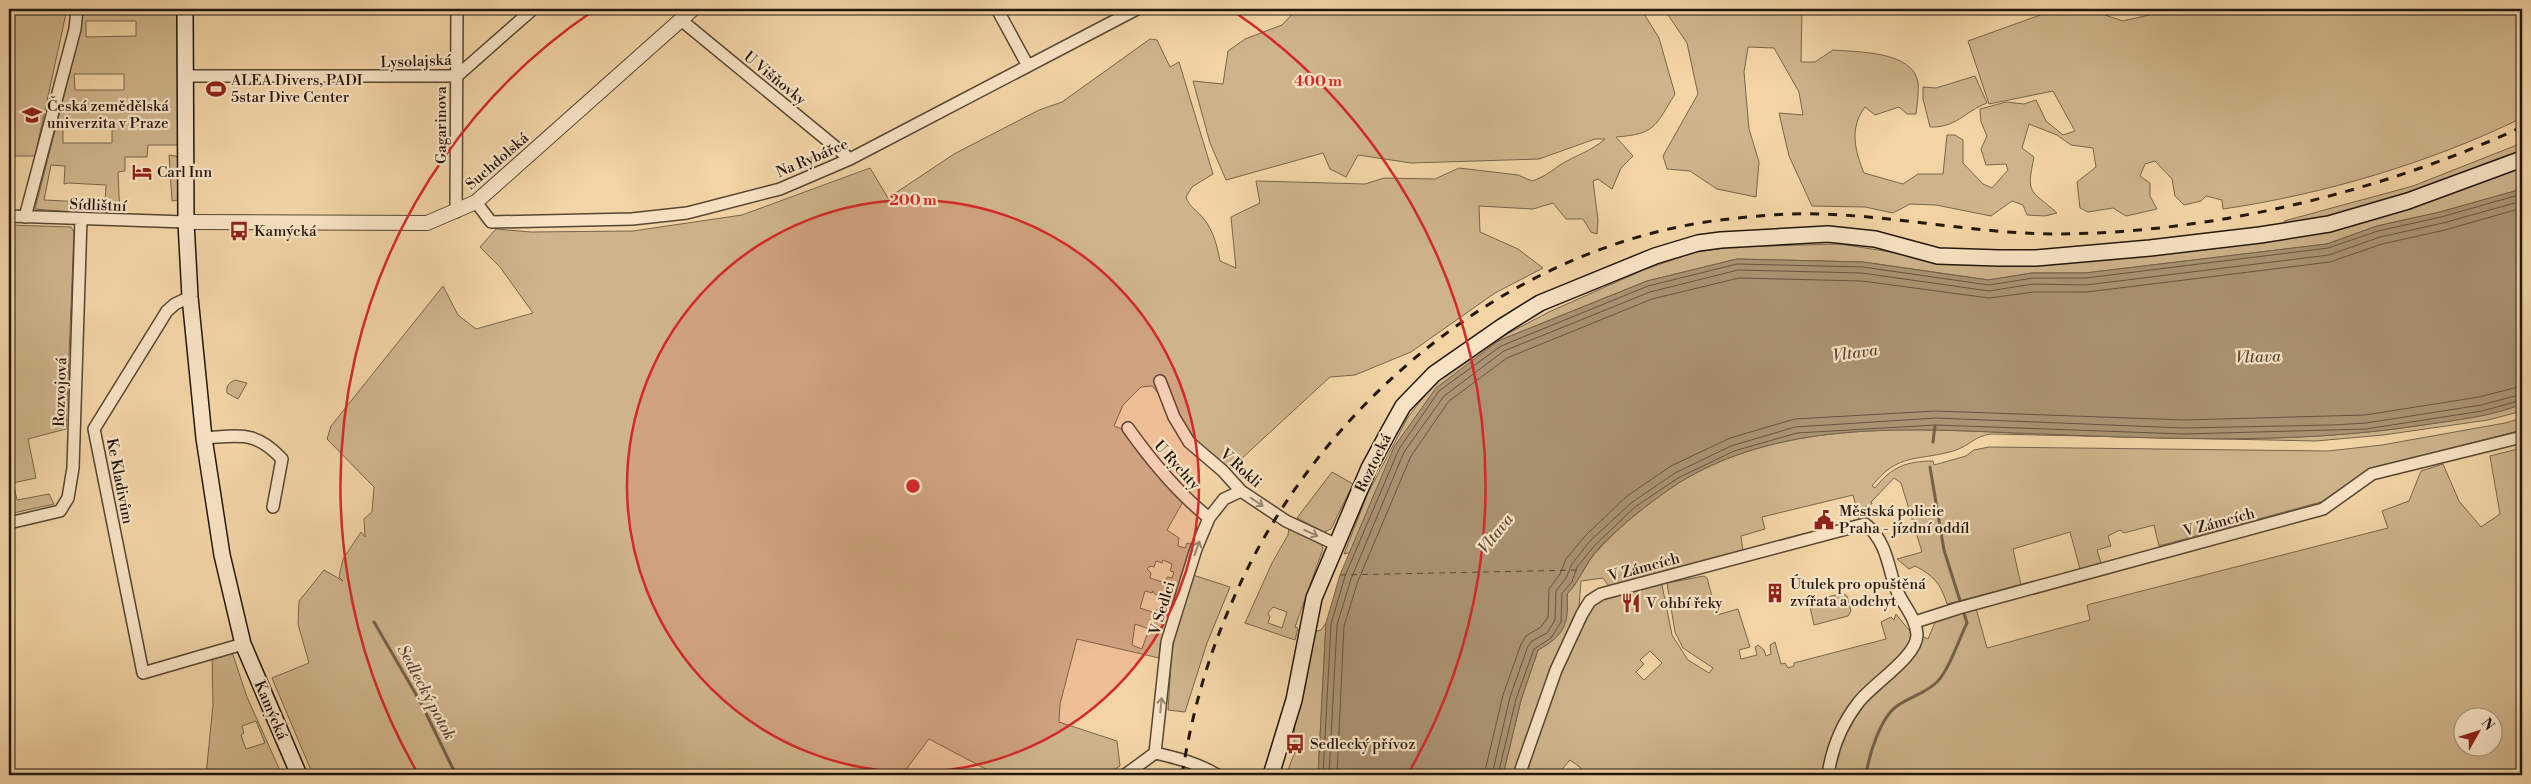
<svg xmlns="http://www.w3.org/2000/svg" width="2531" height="784" viewBox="0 0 2531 784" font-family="'Libre Bodoni',serif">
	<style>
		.green { fill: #cfb48b; stroke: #78654c; fill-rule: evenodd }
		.water { fill: #ab9372; stroke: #74614a }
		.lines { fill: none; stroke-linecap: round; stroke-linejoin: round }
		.shore { stroke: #665440; stroke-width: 1 }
		.stream { stroke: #74614a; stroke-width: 3 }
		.ferry { stroke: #594836; stroke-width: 1; stroke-dasharray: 6 5; stroke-linecap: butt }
		.minor-casing { stroke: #564634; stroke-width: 14 }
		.tertiary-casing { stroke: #564634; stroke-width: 16 }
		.secondary-casing { stroke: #22160e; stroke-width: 18 }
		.minor { stroke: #f7e3c4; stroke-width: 11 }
		.tertiary { stroke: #f7e3c4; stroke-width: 14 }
		.secondary { stroke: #f7e3c4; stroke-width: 15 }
		.rail { stroke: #22160e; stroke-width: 3; stroke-dasharray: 9 9; stroke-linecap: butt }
		.oneway { stroke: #978772 }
		.ring { fill: none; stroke: #d62828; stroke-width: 2.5 }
		.labels { text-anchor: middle; stroke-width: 4.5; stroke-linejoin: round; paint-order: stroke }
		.street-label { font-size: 15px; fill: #22160e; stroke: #f7e3c4 }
		.poi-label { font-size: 15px; fill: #22160e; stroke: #f7e3c4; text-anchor: start }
		.water-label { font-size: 16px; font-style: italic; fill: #594836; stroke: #f7e3c4 }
		.centre { fill: #d62828; stroke: #f7e3c4; stroke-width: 2.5 }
		.ring-label { font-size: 15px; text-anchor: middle; font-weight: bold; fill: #d62828; stroke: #f7e3c4; stroke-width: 4.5; stroke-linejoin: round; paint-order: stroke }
	</style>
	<rect width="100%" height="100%" fill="#f2d4a5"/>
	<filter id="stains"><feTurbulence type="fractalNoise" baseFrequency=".004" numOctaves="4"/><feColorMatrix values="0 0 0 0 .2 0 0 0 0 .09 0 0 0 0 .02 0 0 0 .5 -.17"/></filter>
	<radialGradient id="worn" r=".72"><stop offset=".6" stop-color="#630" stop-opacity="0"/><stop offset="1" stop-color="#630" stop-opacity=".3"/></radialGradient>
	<path class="green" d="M18,9H67L35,156H15L11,152L9,12Z
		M82,9H181L182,145H148L147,157H125V171L118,172L120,216L35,209L71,68ZM86,21H136V36L86,37ZM74,74H124V90H75ZM112,127V143H63V127ZM51,165L65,166L64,184L68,183L106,185L105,203L44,200Z
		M1297,9H1641L1659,38L1675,94C1655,126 1656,134 1616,137L1633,156L1621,168L1612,189L1598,179L1593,181L1598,220L1597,234L1591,232L1583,219H1566L1553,203L1533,209L1479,206L1480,232L1518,249L1543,268L1495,293L1411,352L1355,375L1330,377L1227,472L1185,433L1175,412L1152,386L1141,387L1123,405L1114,426L1125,430L1184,500L1167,530L1179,538L1178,546L1185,548L1187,543L1191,544L1161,642L1159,658L1077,639L1060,704L1059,722L1117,741L1120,766L1106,775H997L929,739L902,775H313L272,678L309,663L298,624L299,601L324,570L343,581L339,577L343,559L361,532L365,537L364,519L372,512L374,487L327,439L331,426L443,286L458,315L476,329L533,313L500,267L480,247L496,229L531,232L633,231L742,215L870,168L888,198L954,154L1039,110L1062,102L1150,39L1157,40L1170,67L1179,62L1213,174L1192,187L1186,197C1189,207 1198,211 1204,219C1214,232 1217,246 1220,261L1236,268L1231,217L1260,203L1256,181L1365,184L1384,178L1435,179L1459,168L1518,175L1532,181C1544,177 1550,172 1560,165C1576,155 1590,152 1605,139H1595L1539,159L1411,163L1358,155L1346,177L1330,169L1323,153L1226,180L1210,143L1193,81L1223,84L1228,51L1245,39L1282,25ZM1163,560L1172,564L1170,571L1174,572L1172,578L1167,577L1166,583L1150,578L1151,573L1147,569L1150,566L1154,567L1156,561L1162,563ZM1145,591L1152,593L1153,591L1155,594L1161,596L1160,600L1164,602L1161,610L1157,609L1155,613L1140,608ZM1135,624L1149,629L1142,649L1132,645Z
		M1664,9H1802L1801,62H1815L1833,50C1857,52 1914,51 1918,83C1919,93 1917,104 1916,114H1907L1899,107L1875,115L1865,107C1849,128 1855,151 1864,173L1903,184L1918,174H1943L1947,135H1955L1963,140V163L1983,184L1992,188L2008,170L2006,164L1986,165L1981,149L1987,136L1981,122L1980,109L2006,102L2024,104L2036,100L2046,121L2063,135L2075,131L2053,91L1989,104L1968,41L2057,9L2093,11L2123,21L2175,9H2522V118C2429,163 2325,194 2223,209L2222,200L2206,196L2201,201L2184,205L2175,196L2172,179L2155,161L2145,164L2140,176L2150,183V196L2157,209L2126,216L2113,208L2088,212L2080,208L2077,182L2096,167L2093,148L2071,145L2057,135L2029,124L2022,148L2034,157C2026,195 2030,189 2057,213L2045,216L2027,215L2023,205L2012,201L1991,216L1936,205L1910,204L1893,213L1865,207L1812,206L1789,156L1779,113L1803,115L1799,92L1774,48L1748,47L1744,72L1749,129L1759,162L1756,197L1717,189L1690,171L1667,169L1663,156L1698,94L1687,43Z
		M1975,76L1987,103C1964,112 1956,128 1930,127L1923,99V87L1936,88Z
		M2522,143V153L2347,214L2285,227L2284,221L2413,186Z
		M169,155L176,156L180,160L178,200L172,201Z
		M2522,163V189L2440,212L2377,226L2327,244L2085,273H2032L1989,280L1863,262L1737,259L1647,281L1498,341L1352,552L1344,554L1368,493L1408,417L1433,385L1488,344L1549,312L1641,271L1691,253L1730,247L1840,244L1960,263L1999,266L2036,265L2151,255L2261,243L2345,227Z
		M9,225L71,227L74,232L66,429L28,439L36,478L13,483L17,500L49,494L54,504L9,514Z
		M235,380L247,383L238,399L227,393C226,385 229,383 235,380Z
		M2522,404V411L2488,420L2383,435L2316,441L1991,434C1975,436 1970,445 1956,450C1919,462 1899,451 1872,486L1875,488C1891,467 1907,461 1933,461L1934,465L1966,456L1974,450L1989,447L2328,451L2382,445L2505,423L2522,418V430L2371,469L2321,502L2159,546L2154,525L2124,533L2120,530L2108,536L2111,546L2097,550L2101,563L2080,569L2070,532L2013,549L2021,585L1947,604C1941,584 1933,575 1915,566L1909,569L1897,559L1922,552L1901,483L1894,478L1871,502L1872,504L1865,507L1859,519L1853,495L1762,517L1765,529L1741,536L1743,552L1611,589L1603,578L1581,581L1579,607L1517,775H1503L1521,700L1538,650C1562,637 1569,621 1567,594C1580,581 1585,563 1599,549C1622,524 1649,503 1677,484C1777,421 1903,428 2015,433C2151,438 2288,446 2423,425C2456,420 2490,416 2522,404Z
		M2522,448V775H1575L1581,768L1570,760L1557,775H1522L1562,662L1593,603L1601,597L1659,583L1662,585L1672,635L1688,660L1709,673L1713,668L1683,648L1675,632L1667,583L1704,576L1707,578L1717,615L1738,609L1750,647L1739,650L1741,659L1757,655L1755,647L1758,645L1764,650L1766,656L1771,654L1770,645L1775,642L1781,664L1785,663L1788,668L1794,666V663L1886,639L1881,622L1891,617L1894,620L1896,614L1908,629L1928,639L1936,620L1976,608L1987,648L2090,620L2087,605L2388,528L2382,511L2409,501L2421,471L2443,464L2459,501L2481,527L2500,514L2490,456ZM1650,651L1662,663L1644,680L1636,672L1644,664L1640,660ZM2464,716H2494V746H2464Z
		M1332,472L1353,484L1331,529L1324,532L1297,518Z
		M1289,527L1321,543L1323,549L1295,627L1298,628L1295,640L1245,623L1272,563L1288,535ZM1273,607L1287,612L1282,628L1268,623L1270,617L1268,613Z
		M1193,575L1230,587L1207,643L1185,712L1168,710L1172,648Z
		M1843,593L1847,596L1851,611L1848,616L1814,625L1809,602Z
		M1326,623L1318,775H1286L1298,744L1294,743L1295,721L1313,632L1321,630Z
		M231,649L247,697L282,775H206L213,705L212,654ZM256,721L265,743L246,749L241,735L244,733L242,726Z"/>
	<path class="water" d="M2522,189V404C2490,417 2456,420 2423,425C2288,446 2151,438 2015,433C1903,428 1777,421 1677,484C1649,503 1622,524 1598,549C1585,563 1580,581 1567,594C1569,624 1565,635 1538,650L1521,700L1503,775H1318L1326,623L1340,575L1394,447L1436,388L1498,341L1647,281L1737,259L1863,262L1988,280L2032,273H2085L2327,244L2377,226L2440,212Z"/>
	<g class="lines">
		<path class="shore" d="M1323,775L1331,624L1345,576L1399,449L1439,391L1501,346L1648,286L1737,264L1863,267L1989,285L2033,278H2086L2328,248L2378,231L2441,217L2522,194
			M1329,775L1337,625L1351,579L1404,452L1444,396L1504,351L1650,292L1738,270L1862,273L1989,291L2033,284L2086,285L2329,255L2380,237L2443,223L2522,201
			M1337,775L1344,626L1358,581L1411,456L1449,401L1507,358L1652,299L1739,278L1862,281L1989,298L2034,292H2087L2330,262L2382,244L2445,230L2522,208
			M1484,775L1503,695L1521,644L1526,636L1541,627L1548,617L1549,589L1560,574L1566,559L1585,536L1627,496L1671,466L1730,438L1795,419L1935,411L2184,420L2365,415L2479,397L2522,386
			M1492,775L1510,697L1528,646L1532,641L1547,633L1555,620L1556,591L1566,578L1572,564L1590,541L1631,503L1675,473L1731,446L1795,427L1936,418L2184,428L2332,425L2366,423L2481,405L2522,394
			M1498,775L1516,699L1534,649L1551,638L1561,622L1562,593L1572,582L1577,567L1595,545L1635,507L1678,478L1734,451L1797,433L1936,425L2184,434L2366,429L2482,411L2522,400"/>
		<path class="stream" d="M1933,442L1935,426
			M1930,467L1944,550L1961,604
			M374,622L421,703L456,775
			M1866,775C1869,755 1880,718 1897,706C1910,697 1926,693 1937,682C1949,670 1959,639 1967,623L1963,610"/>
		<path class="ferry" d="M1340,575L1581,570"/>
		<defs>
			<path id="minor" d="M997,9L1028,66
				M681,20L850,159
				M185,76H457L533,9
				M476,202L491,222L632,219L687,213L780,189L850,159L1137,9
				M456,212L457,9
				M9,216L186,222
				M25,217L75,29L77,9
				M190,297L175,304L167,311L94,429L143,673L243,644
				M1160,381L1174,417L1189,442L1223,471L1241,491L1286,521L1335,544
				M1128,428C1152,462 1177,492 1209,518
				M204,438C240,436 255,430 282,459L273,507
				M9,523L60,511L68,498L73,468L81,219
				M1915,622L1959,608L2323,509L2372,474L2522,437
				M1155,753C1177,758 1198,763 1217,775
				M1125,775L1155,753L1167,642L1196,549L1209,518L1224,499L1241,491
				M1519,775L1556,670L1582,614L1590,601L1601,594L1865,524C1884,538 1888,562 1894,584C1900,602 1916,616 1917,635C1917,657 1872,684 1858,703C1841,725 1832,747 1828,775"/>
			<path id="tertiary" d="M186,222L427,223L476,202L693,9"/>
			<path id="secondary" d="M185,9L186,222L190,297L204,438L222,555L243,644L299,775
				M1271,775L1294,700L1314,598L1369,468L1389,431L1403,406L1434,374L1503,326L1540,303L1655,256L1698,243L1721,240L1828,234L1875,239L1938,256L1999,258H2036L2150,248L2260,235L2329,224L2408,201L2522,159"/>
		</defs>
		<use href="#minor" class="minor-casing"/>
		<use href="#tertiary" class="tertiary-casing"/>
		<use href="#secondary" class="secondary-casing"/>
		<use href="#minor" class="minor"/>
		<use href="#tertiary" class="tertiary"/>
		<use href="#secondary" class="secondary"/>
		<path class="rail" d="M1182,775C1191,718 1206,662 1229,609C1311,411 1504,247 1720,220C1752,216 1786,213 1819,214C1899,216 1978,234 2058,234C2213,233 2381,192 2522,127"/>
	</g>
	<defs><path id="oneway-shaft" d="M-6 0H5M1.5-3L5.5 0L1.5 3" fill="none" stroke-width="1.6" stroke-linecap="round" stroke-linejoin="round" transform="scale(1.25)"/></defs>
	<g class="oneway">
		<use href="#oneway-shaft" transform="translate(1257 502) rotate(34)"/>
		<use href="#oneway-shaft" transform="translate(1311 533) rotate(25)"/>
		<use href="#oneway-shaft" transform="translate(1197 548) rotate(-70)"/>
		<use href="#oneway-shaft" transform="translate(1161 705) rotate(-84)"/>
	</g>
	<circle cx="913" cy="486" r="286" fill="#d62828" fill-opacity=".12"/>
	<g class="ring">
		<circle cx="913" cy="486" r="286"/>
		<path d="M417 772A573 573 0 0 1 593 11M1233 11A573 573 0 0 1 1409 772"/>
	</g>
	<defs>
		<symbol id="stadium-bare" viewBox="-9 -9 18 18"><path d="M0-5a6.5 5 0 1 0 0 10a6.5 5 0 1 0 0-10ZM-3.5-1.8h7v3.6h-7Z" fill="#8f2418" stroke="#f7e3c4" stroke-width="2.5" paint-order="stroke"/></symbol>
		<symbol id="university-bare" viewBox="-9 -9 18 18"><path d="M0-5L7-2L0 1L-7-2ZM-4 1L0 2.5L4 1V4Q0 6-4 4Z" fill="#8f2418" stroke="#f7e3c4" stroke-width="2.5" paint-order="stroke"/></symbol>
		<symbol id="hotel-bare" viewBox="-9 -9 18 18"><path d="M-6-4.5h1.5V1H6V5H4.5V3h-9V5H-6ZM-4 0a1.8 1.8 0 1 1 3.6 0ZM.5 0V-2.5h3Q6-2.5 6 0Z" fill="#8f2418" stroke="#f7e3c4" stroke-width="2.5" paint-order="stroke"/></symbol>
		<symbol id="bus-bare" viewBox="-9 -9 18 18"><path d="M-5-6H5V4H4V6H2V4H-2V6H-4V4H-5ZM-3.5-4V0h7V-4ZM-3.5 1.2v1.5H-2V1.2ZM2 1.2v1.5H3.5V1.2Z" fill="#8f2418" stroke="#f7e3c4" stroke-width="2.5" paint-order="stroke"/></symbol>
		<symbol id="civic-bare" viewBox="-9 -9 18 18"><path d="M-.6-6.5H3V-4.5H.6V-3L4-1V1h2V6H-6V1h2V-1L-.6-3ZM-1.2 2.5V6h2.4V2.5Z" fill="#8f2418" stroke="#f7e3c4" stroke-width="2.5" paint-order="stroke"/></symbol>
		<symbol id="building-bare" viewBox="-9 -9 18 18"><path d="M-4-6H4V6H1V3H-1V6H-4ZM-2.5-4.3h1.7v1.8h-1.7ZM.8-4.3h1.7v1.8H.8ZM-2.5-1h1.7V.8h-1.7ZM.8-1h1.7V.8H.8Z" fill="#8f2418" stroke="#f7e3c4" stroke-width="2.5" paint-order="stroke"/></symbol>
		<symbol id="restaurant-bare" viewBox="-9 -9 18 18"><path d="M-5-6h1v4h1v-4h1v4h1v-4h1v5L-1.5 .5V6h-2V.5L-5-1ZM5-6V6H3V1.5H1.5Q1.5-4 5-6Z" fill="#8f2418" stroke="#f7e3c4" stroke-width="2.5" paint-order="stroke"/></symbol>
	</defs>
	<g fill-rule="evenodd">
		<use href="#stadium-bare" x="202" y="75" width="28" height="28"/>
		<use href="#university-bare" x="18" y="101" width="28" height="28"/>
		<use href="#hotel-bare" x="128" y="158" width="28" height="28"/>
		<use href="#bus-bare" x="225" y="217" width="28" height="28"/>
		<use href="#civic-bare" x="1810" y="506" width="28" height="28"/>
		<use href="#building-bare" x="1761" y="579" width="28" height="28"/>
		<use href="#restaurant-bare" x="1617" y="589" width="28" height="28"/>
		<use href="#bus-bare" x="1281" y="730" width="28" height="28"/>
	</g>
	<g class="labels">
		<g class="street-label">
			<text transform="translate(416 61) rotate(-2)" y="5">Lysolajská</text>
			<text transform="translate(775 78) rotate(39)" y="5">U Višňovky</text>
			<text transform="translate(441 125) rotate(-90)" y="5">Gagarinova</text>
			<text transform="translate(812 158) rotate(-23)" y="5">Na Rybářce</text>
			<text transform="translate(497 161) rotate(-41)" y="5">Suchdolská</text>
			<text transform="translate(98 205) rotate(2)" y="5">Sídlištní</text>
			<text transform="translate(60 392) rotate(-88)" y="5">Rozvojová</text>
			<text transform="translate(1373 463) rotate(-64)" y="5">Roztocká</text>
			<text transform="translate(1177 465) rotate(48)" y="5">U Rychty</text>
			<text transform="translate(1241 468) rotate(42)" y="5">V Rokli</text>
			<text transform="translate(120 481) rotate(79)" y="5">Ke Kladivům</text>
			<text transform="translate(2219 522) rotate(-15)" y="5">V Zámcích</text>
			<text transform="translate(1644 567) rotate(-15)" y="5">V Zámcích</text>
			<text transform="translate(1162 608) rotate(-73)" y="5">V Sedlci</text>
			<text transform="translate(271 710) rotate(67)" y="5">Kamýcká</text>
		</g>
		<g class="poi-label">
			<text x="231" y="85">ALEA Divers, PADI<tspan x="231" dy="17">5star Dive Center</tspan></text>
			<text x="47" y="111">Česká zemědělská<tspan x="47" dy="17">univerzita v Praze</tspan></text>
			<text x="157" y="177">Carl Inn</text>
			<text x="254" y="236">Kamýcká</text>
			<text x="1839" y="516">Městská policie<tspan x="1839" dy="17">Praha - jízdní oddíl</tspan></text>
			<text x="1790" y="589">Útulek pro opuštěná<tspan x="1790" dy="17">zvířata a odchyt</tspan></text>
			<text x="1646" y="608">V ohbí řeky</text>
			<text x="1310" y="749">Sedlecký přívoz</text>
		</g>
		<g class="water-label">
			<text transform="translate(1855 352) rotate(-8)" y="6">Vltava</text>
			<text transform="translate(2258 356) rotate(-2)" y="6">Vltava</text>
			<text transform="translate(1495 533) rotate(-51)" y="6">Vltava</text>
			<text transform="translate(427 692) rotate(62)" y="6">Sedlecký potok</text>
		</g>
	</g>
	<circle cx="913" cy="486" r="8" class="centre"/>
	<g class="ring-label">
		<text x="1318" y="86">400 m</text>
		<text x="913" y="205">200 m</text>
	</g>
	<rect width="2531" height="784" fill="none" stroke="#f2d4a5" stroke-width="30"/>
	<rect x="10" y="10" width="2511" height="764" fill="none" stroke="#22160e" stroke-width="2.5"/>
	<rect x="15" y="15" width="2501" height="754" fill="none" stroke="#22160e"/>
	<g transform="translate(2478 732) rotate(51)"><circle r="24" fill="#f7e3c4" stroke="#a2917b"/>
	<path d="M0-4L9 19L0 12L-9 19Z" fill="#8f2418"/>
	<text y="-8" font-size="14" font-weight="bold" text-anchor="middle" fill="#22160e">N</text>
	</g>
	<rect width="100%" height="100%" filter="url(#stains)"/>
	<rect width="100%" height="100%" fill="url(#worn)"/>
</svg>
